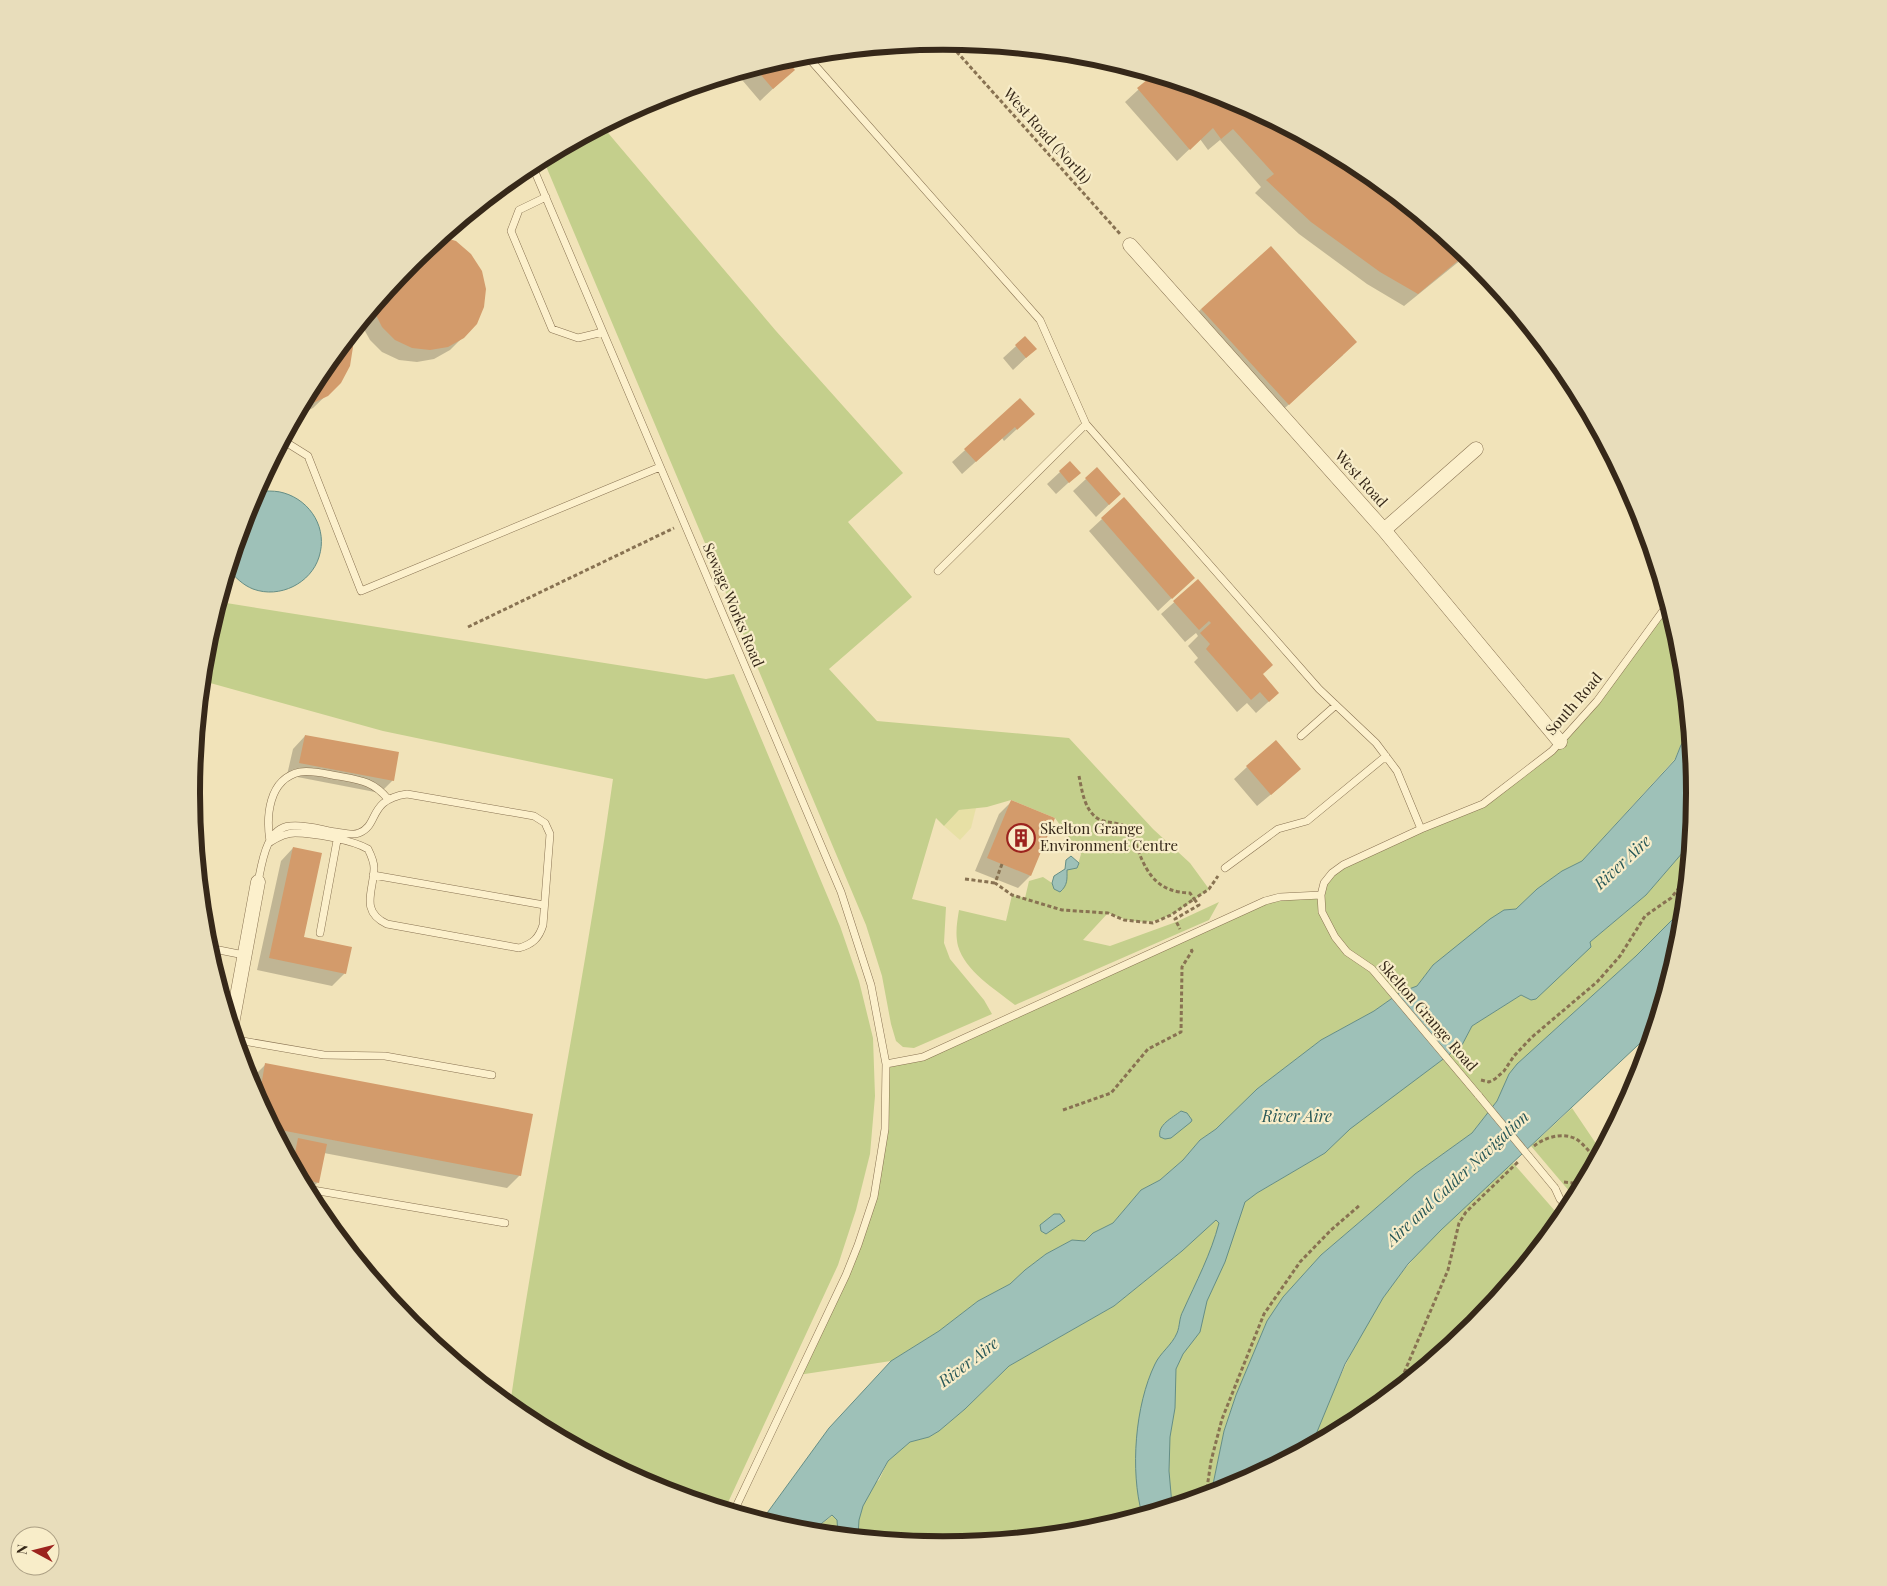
<svg xmlns="http://www.w3.org/2000/svg" width="1887" height="1586" viewBox="0 0 1887 1586" font-family="'Playfair Display',serif">
	<style>
		.farmland { fill: #e7e0a5 }
		.green { fill: #c4cf8c }
		.water { fill: #9ec1b8; stroke: #658e86 }
		.shadow { fill: #0003 }
		.building { fill: #d39b6b }
		.lines { fill: none; stroke-linecap: round; stroke-linejoin: round }
		.lane-casing { stroke: #887252; stroke-width: 8 }
		.street-casing { stroke: #887252; stroke-width: 15 }
		.path { stroke: #887252; stroke-width: 3; stroke-dasharray: 4 2.5; stroke-linecap: butt }
		.lane { stroke: #fcf0cc; stroke-width: 7 }
		.street { stroke: #fcf0cc; stroke-width: 14 }
		.lane-bridge-casing { stroke: #887252; stroke-width: 8; stroke-linecap: butt }
		.lane-bridge { stroke: #fcf0cc; stroke-width: 7 }
		.labels { text-anchor: middle; stroke-width: 4.5; stroke-linejoin: round; paint-order: stroke }
		.street-label { font-size: 15px; fill: #362819; stroke: #f8edc9 }
		.poi-label { font-size: 15px; fill: #362819; stroke: #f8edc9; text-anchor: start }
		.water-label { font-size: 16px; font-style: italic; fill: #275757; stroke: #f8edc9 }
		.rim { fill: none; stroke: #362819; stroke-width: 6 }
	</style>
	<rect width="100%" height="100%" fill="#f1e3b9"/>
	<path class="farmland" d="M976,808L971,828L960,840L944,826L959,810Z"/>
	<path class="green" d="M603,127L776,331L903,473L848,522L912,597L829,669L877,721L1069,738L1153,829L1190,863L1209,889C1171,916 1155,933 1108,913L1083,940L1110,946L1176,922L1219,902L1209,920L1015,1005C995,989 965,971 958,946C955,934 957,922 959,910L1006,921L1012,895L1025,898L1029,881L1043,877L1052,883L1054,889L1067,869L1077,868L1081,854L1055,818L1011,800L987,807L959,810L944,826L936,818L912,899L946,907L944,943L950,959L984,1000L992,1014L914,1048L903,1047L896,1041L891,1024L882,976L866,925L543,159Z
		M220,602L706,679L734,674L840,926L859,981L873,1038L875,1096L870,1154L856,1210L838,1265L725,1509L656,1487L526,1418L510,1405C540,1196 584,988 613,779L383,731L203,681L206,646Z
		M1668,604L1681,647L1689,734L1681,745L1675,759L1582,861L1562,871L1537,889L1516,909L1504,910L1433,965L1417,986L1401,992L1374,1011L1321,1040L1257,1089L1216,1129L1200,1140L1183,1160L1160,1180L1141,1190L1113,1223L1093,1233L1085,1241L1072,1240L1046,1254L1025,1270L1010,1284L978,1301L939,1331L891,1361L798,1375L823,1325L874,1197L885,1129L886,1064L923,1057L1265,901L1320,895L1332,873L1483,804L1552,751L1597,701Z
		M1690,844L1684,908L1636,956L1517,1064L1509,1074L1497,1101L1472,1133L1415,1174L1369,1214L1321,1255L1283,1297L1267,1321L1236,1395L1224,1431L1211,1494L1090,1530L944,1545L811,1532L879,1480L888,1461L910,1442L929,1437L939,1431L965,1409L1009,1366L1114,1306L1182,1251L1209,1225L1257,1193L1325,1153L1349,1129L1462,1045L1472,1026L1521,995L1531,1000L1590,942L1646,895Z
		M1572,1108L1601,1151L1575,1198L1531,1146Z
		M1513,1163L1562,1219L1475,1325L1361,1418L1312,1444C1337,1381 1364,1316 1409,1264C1440,1227 1478,1195 1513,1163Z"/>
	<path class="water" d="M265,491C271,491 278,491 284,493C311,501 328,529 319,557C311,583 280,599 253,589C243,585 236,578 229,570L249,505L255,494Z
		M1689,734L1695,793L1690,844L1646,895L1590,942L1591,947L1536,999L1531,1000L1521,995L1472,1026L1462,1045L1350,1129L1325,1153L1257,1193L1245,1202L1225,1262L1207,1301L1200,1332L1183,1354L1176,1369L1175,1408L1170,1437L1169,1471L1172,1505L1142,1514C1130,1471 1135,1405 1155,1364C1160,1353 1172,1345 1177,1333C1180,1326 1179,1318 1183,1311C1196,1282 1211,1254 1219,1223L1216,1220L1182,1251L1114,1306L1009,1366L965,1409L939,1431L929,1437L910,1442L888,1461L863,1506L859,1520L858,1536L838,1534L837,1520L832,1515L811,1532L797,1530L762,1520L829,1428L891,1361L939,1331L978,1301L1010,1284L1025,1270L1046,1254L1072,1240L1085,1241L1093,1233L1113,1223L1141,1190L1160,1180L1183,1160L1200,1140L1216,1129L1257,1089L1321,1040L1374,1011L1401,992L1417,986L1433,965L1490,919L1504,910L1516,909L1537,889L1562,871L1582,861L1675,760L1681,745Z
		M1071,856L1079,863L1077,868L1067,870C1067,879 1068,885 1060,892L1054,889L1052,883L1054,876L1065,869L1066,860Z
		M1684,908L1681,940L1653,1031L1441,1230L1408,1264L1383,1298L1345,1364L1312,1444L1231,1488L1211,1494L1224,1431L1236,1395L1267,1321L1283,1297L1321,1255L1369,1214L1415,1174L1472,1133L1497,1101L1509,1074L1517,1064L1636,956Z
		M1181,1111L1187,1113L1192,1120L1191,1122L1171,1138L1165,1139L1160,1137C1157,1125 1172,1118 1181,1111Z
		M1054,1214H1060L1065,1221L1046,1234L1041,1231L1040,1225Z"/>
	<path class="shadow" d="M784,60L793,70L760,101L737,74Z
		M1149,73L1231,99L1361,168L1467,255L1404,306L1367,284L1299,234L1255,193L1261,187L1220,140L1208,150L1200,139L1177,161L1125,102L1151,78Z
		M441,238L455,242L463,337L450,350L434,359L417,362L399,360L382,352L370,340L361,324L412,261Z
		M1201,309L1343,355L1275,417L1189,322Z
		M349,338L340,382L313,408L297,416L319,375Z
		M1025,338L1035,349L1013,370L1003,358Z
		M1020,400V426L1004,441L1002,438L962,474L952,462Z
		M1060,472L1079,473L1056,494L1047,484Z
		M1086,479L1120,494L1096,517L1073,491Z
		M1102,519L1193,578L1158,611L1089,531Z
		M1198,581L1262,674L1278,693L1256,713L1247,703L1237,712L1194,662L1198,658L1188,646L1198,636L1196,633L1185,642L1161,614Z
		M305,736L393,780L380,793L287,775L293,749Z
		M1247,767L1286,782L1257,806L1234,779Z
		M1012,801L1030,876L1018,888L975,871L999,814Z
		M293,848L303,938L345,973L332,986L257,970L281,861Z
		M266,1064L520,1175L507,1188L324,1153L318,1182L308,1192L287,1151L291,1147L284,1146L251,1085L253,1077Z"/>
	<path class="building" d="M786,59L795,70L773,89L755,68Z
		M1153,75L1231,99L1361,168L1466,254L1418,294L1380,272L1311,222L1266,180L1274,174L1233,129L1221,139L1213,128L1190,150L1137,88Z
		M442,237L456,241L471,254L482,271L486,289L484,307L477,324L464,338L448,347L430,350L412,348L395,340L382,327L373,309L412,261Z
		M1271,246L1357,342L1289,405L1201,309Z
		M350,336L353,347L350,366L341,383L328,396L311,404L303,405L319,375Z
		M1025,336L1037,349L1026,358L1015,345Z
		M1020,398L1035,414L1017,430L1015,427L976,462L964,449Z
		M1070,461L1081,473L1069,483L1059,471Z
		M1097,467L1121,494L1109,505L1085,478Z
		M1124,497L1195,578L1172,599L1101,518Z
		M1198,579L1273,665L1263,674L1279,693L1269,702L1260,692L1251,700L1206,649L1210,644L1200,633L1211,623L1209,621L1199,630L1173,601Z
		M305,735L399,752L394,781L299,763Z
		M1276,740L1301,769L1271,795L1246,766Z
		M1011,800L1055,818L1031,876L987,858Z
		M293,847L322,853L304,937L352,947L346,974L269,958Z
		M265,1063L533,1114L521,1176L275,1129L259,1099Z
		M298,1138L327,1144L319,1183L302,1179L293,1163Z"/>
	<g class="lines">
		<defs>
			<path id="lane" d="M806,55L1040,320L1086,424L1319,689L1376,743L1397,771L1421,829
				M532,165L841,892L871,985L886,1064L885,1129L874,1197L858,1245L846,1275L734,1511
				M546,197L519,210L511,231L552,329L578,338L603,332
				M284,441L308,456L361,591L660,467
				M938,571L1086,424
				M1301,736L1336,705
				M270,842C266,817 268,779 300,772C312,770 326,774 338,776C360,780 373,781 388,799
				M1225,868L1278,829L1307,821L1386,756
				M373,875L544,905
				M258,882C262,863 266,828 290,826C305,824 322,830 336,832C344,833 352,836 359,833C380,825 367,800 407,794L534,816L545,823L550,834L543,925C539,938 533,944 519,948L387,924C359,911 374,890 374,868C374,861 371,855 368,849C353,840 313,833 295,833C286,833 278,837 270,842
				M320,933L338,835
				M209,948L244,955
				M237,1040L324,1055L385,1056L492,1075
				M886,1064L923,1057L1265,901L1280,897L1321,895
				M1479,1096L1372,969L1347,952L1335,937L1322,912L1321,895L1324,883L1332,873L1343,865L1421,829L1483,804L1552,751L1597,701L1668,604
				M1555,1188L1560,1199L1569,1209
				M307,1189L505,1223"/>
			<path id="street" d="M1130,245L1384,530L1560,742
				M1384,530L1476,449
				M232,1024L258,882"/>
		</defs>
		<use href="#lane" class="lane-casing"/>
		<use href="#street" class="street-casing"/>
		<path class="path" d="M948,42L1121,235
			M468,627L674,528
			M1079,776C1082,790 1084,809 1097,818C1107,825 1123,820 1131,832C1135,837 1136,845 1138,850C1148,877 1160,892 1190,893L1194,899L1209,889L1218,876
			M1002,864L995,883L1012,895L1062,910L1108,913L1124,920L1153,923L1171,915L1194,899L1199,905L1175,919L1180,929
			M965,879L995,883
			M1481,1080L1489,1082L1495,1079L1504,1071L1514,1056L1532,1037L1597,982L1620,956L1645,916L1671,898L1687,878
			M1063,1110L1111,1093L1148,1049L1181,1032L1182,967L1192,951L1190,947
			M1534,1146C1545,1137 1563,1132 1576,1139C1583,1143 1590,1153 1596,1159
			M1564,1182L1573,1183L1583,1178L1593,1156
			M1401,1385L1404,1373L1448,1270L1459,1223L1466,1212L1519,1161
			M1206,1495L1211,1461L1222,1419L1264,1314L1300,1262L1331,1230L1360,1205"/>
		<use href="#lane" class="lane"/>
		<use href="#street" class="street"/>
		<defs>
			<path id="lane-bridge" d="M1479,1096L1555,1188"/>
		</defs>
		<use href="#lane-bridge" class="lane-bridge-casing"/>
		<use href="#lane-bridge" class="lane-bridge"/>
	</g>
	<defs>
		<symbol id="building-ring" viewBox="-11 -11 22 22"><circle r="9.5" fill="#f8edc9" stroke="#9c231e" stroke-width="1.5"/><path d="M-4-6H4V6H1V3H-1V6H-4ZM-2.5-4.3h1.7v1.8h-1.7ZM.8-4.3h1.7v1.8H.8ZM-2.5-1h1.7V.8h-1.7ZM.8-1h1.7V.8H.8Z" fill="#9c231e"/></symbol>
	</defs>
	<g fill-rule="evenodd">
		<use href="#building-ring" x="1005" y="822" width="32" height="32"/>
	</g>
	<g class="labels">
		<g class="street-label">
			<text transform="translate(1047 136) rotate(48)" y="5">West Road (North)</text>
			<text transform="translate(1361 479) rotate(48)" y="5">West Road</text>
			<text transform="translate(733 605) rotate(67)" y="5">Sewage Works Road</text>
			<text transform="translate(1574 704) rotate(-49)" y="5">South Road</text>
			<text transform="translate(1428 1016) rotate(49)" y="5">Skelton Grange Road</text>
		</g>
		<g class="poi-label">
			<text x="1040" y="834">Skelton Grange<tspan x="1040" dy="17">Environment Centre</tspan></text>
		</g>
		<g class="water-label">
			<text transform="translate(1622 862) rotate(-43)" y="6">River Aire</text>
			<text x="1297" y="1122">River Aire</text>
			<text transform="translate(1457 1178) rotate(-43)" y="6">Aire and Calder Navigation</text>
			<text transform="translate(968 1362) rotate(-37)" y="6">River Aire</text>
		</g>
	</g>
	<path d="M0 0H1887V1586H0ZM200 793a743 743 0 1 1 1486 0a743 743 0 1 1-1486 0Z" fill="#e8ddbb" fill-rule="evenodd"/>
	<path class="rim" d="M200 793a743 743 0 1 1 1486 0a743 743 0 1 1-1486 0Z"/>
	<g transform="translate(35 1551) rotate(277)"><circle r="24" fill="#f8edc9" stroke="#aa9e83"/>
	<path d="M0-4L9 19L0 12L-9 19Z" fill="#9c231e"/>
	<text y="-8" font-size="14" font-weight="bold" text-anchor="middle" fill="#362819">N</text>
	</g>
</svg>
